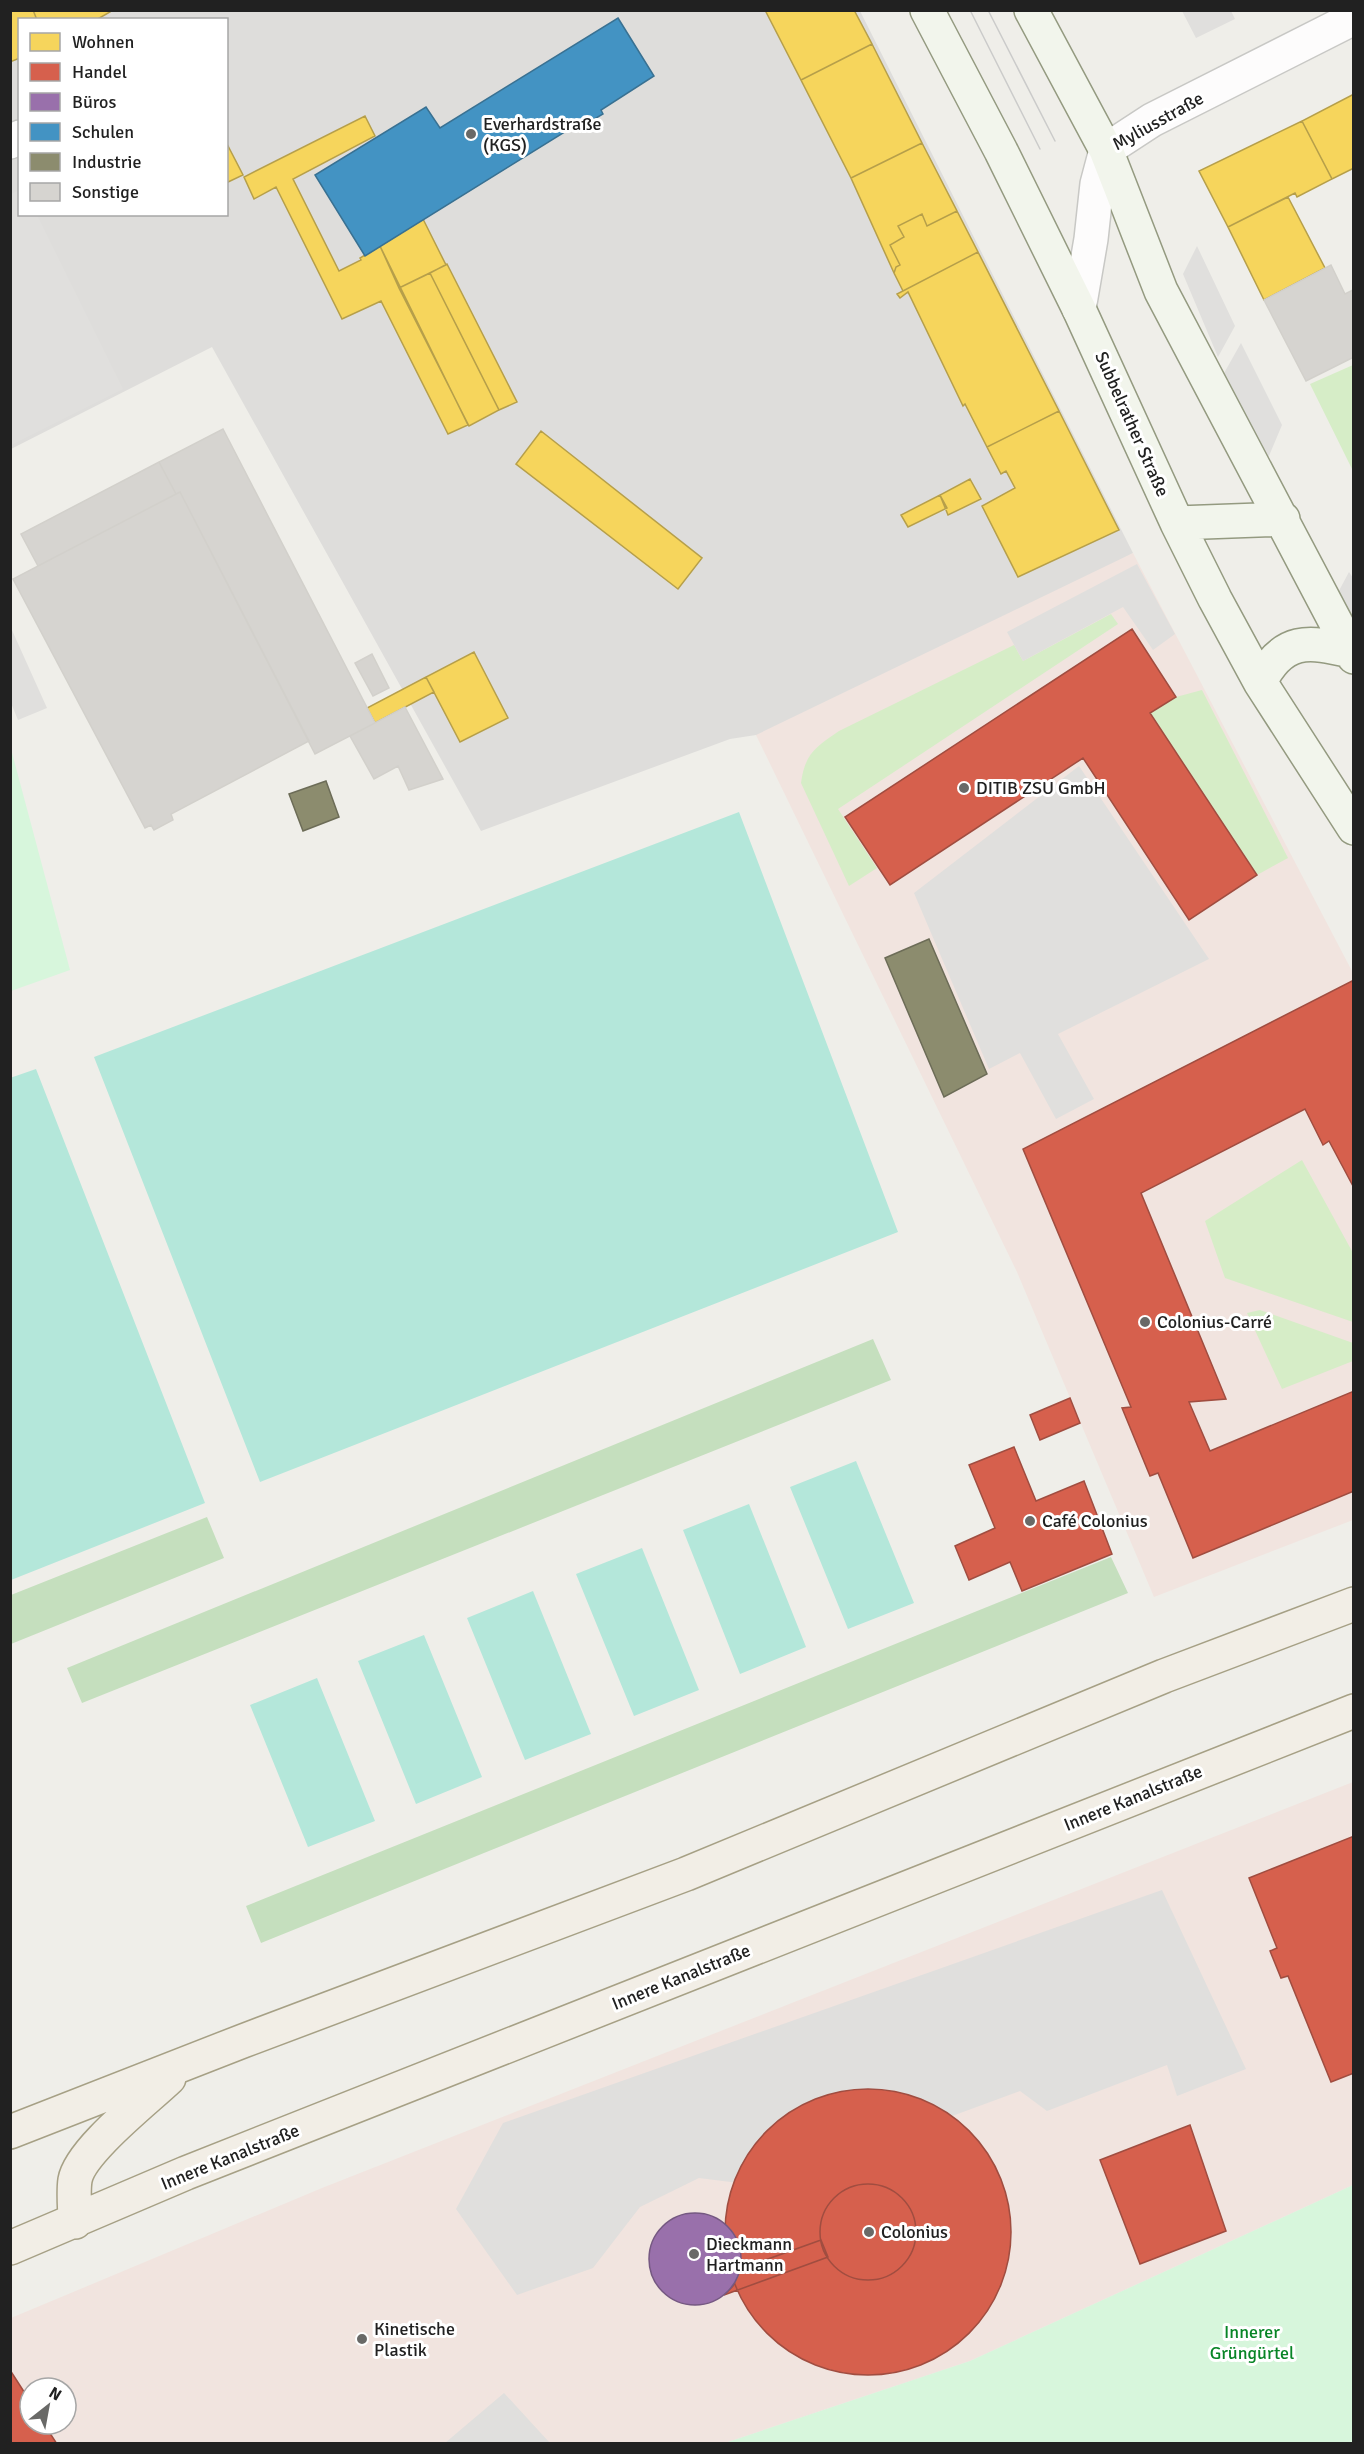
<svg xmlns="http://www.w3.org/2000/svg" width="1364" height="2454" viewBox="0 0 1364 2454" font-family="Signika,sans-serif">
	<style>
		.residential { fill: #dedddb; fill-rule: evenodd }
		.commercial { fill: #f1e4df; fill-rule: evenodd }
		.grass { fill: #d6edc7 }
		.forest { fill: #c5dfbe }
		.park { fill: #d7f6dc }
		.pitch { fill: #b4e7da }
		.parking { fill: #e0dfdd }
		.homes { fill: #f6d55c; stroke: #b69f4a; stroke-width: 1.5 }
		.shops { fill: #d6604d; stroke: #a04d40; stroke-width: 1.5 }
		.offices { fill: #9970ab; stroke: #755882; stroke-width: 1.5 }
		.schools { fill: #4393c3; stroke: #397192; stroke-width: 1.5 }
		.industry { fill: #8c8c6e; stroke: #6c6c57; stroke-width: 1.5 }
		.building { fill: #d6d4d0; stroke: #d2d0cb; stroke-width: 1.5 }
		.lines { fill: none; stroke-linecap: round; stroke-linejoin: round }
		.minor-casing { stroke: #c8c8c5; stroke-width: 36 }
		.secondary-casing { stroke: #949a80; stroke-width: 36 }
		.primary-casing { stroke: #a6a085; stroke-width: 36 }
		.minor { stroke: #fdfcfc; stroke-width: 33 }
		.secondary { stroke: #f2f5ec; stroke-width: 33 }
		.primary { stroke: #f2eee6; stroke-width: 33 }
		.tram { stroke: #cbcbca; stroke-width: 1.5 }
		.poi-dot { fill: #696967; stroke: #fff; stroke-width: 2 }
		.labels { text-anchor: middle; stroke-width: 6; stroke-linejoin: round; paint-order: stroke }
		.street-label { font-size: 18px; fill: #212121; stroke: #fff }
		.poi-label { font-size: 18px; fill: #212121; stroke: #fff; text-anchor: start }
		.park-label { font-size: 18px; fill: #088526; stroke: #fff }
	</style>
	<rect width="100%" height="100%" fill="#efeee9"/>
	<path class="residential" d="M11,11H860L1133,553L810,739L756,735L730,739L481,831L212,347L11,449ZM20,20H226V214H20Z"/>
	<path class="commercial" d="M1133,553L1353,973V1520L1154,1597L1017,1272L756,735Z
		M1353,1782V2185L970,2361L725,2443L11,2444V2318L322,2188ZM30,2388H66V2424H30Z"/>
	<path class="grass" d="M1353,365V471L1310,384Z
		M1111,614L1118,624L838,809L877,868L849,886L801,783C805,753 816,747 839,731L1014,645L1023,661Z
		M1202,690L1288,858L1257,875L1150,713L1176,697Z
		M1302,1160L1353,1253V1322L1225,1278L1205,1221Z
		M1260,1310L1353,1343V1361L1282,1389L1247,1313Z"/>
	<path class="forest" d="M873,1339L891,1380L82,1703L67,1668Z
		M207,1517L224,1558L11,1644V1595Z
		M1111,1557L1128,1593L261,1943L246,1906Z"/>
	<path class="park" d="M11,749L70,970L11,991H10Z
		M1353,2185V2443H725L970,2361Z"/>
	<path class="pitch" d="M739,812L898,1232L260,1482L94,1057Z
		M36,1069L205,1503L11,1580L10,1078Z
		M856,1461L914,1603L848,1629L790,1487Z
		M749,1504L806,1647L740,1674L683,1530Z
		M642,1548L699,1690L634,1716L576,1574Z
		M533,1591L591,1734L525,1760L467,1618Z
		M424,1635L482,1777L416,1804L358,1661Z
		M317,1678L375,1821L308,1847L250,1705Z"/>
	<path class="parking" d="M1182,11H1231L1235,19L1196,38Z
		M19,190L20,214L37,215L123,389L11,445L10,195Z
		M1197,246L1235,326L1218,357L1183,274Z
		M1241,343L1282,425L1266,463L1223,375Z
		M1137,564L1175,634L1153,650L1123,607L1023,661L1007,632Z
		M1349,572L1353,578V638L1334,600Z
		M11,628L47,708L18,720L11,703Z
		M1079,766L1209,959L1058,1034L1094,1099L1056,1119L1020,1053L989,1069L914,893Z
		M1162,1890L1246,2069L1177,2096L1167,2065L1047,2111L1020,2091L762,2186L699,2178L640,2207L593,2268L517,2295L456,2209L503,2123Z
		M504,2393L550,2443H445Z"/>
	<path class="homes" d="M10,10H33L37,20H20V58L10,62Z
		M33,10H109L110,12L96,20H37Z
		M765,10H854L872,44L801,80Z
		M872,44L922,143L851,178L801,80Z
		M1354,94V168L1332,179L1302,121Z
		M365,116L375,136L293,179L339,271L361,260L360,258L380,246L468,425L448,434L381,301L342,319L276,187L254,199L244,177Z
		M1302,121L1332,179L1297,197L1295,193L1228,227L1199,171Z
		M226,142L243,175L226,183Z
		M922,143L957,211L927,226L922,214L898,226L904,237L890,245L900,265L896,267L894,273L851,178Z
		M1288,197L1325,268L1264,300L1228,227Z
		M957,211L978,252L903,291L894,273L896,267L900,265L890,245L904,237L898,226L922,214L927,226Z
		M423,219L446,265L399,288L380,246Z
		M978,252L1059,411L987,447L965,404L963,406L908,292L900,298L897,294Z
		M447,264L517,402L499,410L430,273Z
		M430,273L499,410L469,426L399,288Z
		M1059,411L1119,530L1018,577L982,506L1015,488L1006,471L1001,474L987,447Z
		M541,431L702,558L678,589L516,464Z
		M970,479L981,499L948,515L940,495Z
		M940,495L947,508L908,527L901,515Z
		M474,652L508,718L460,742L426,677Z
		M426,677L434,692L375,723L367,708Z"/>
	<path class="shops" d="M1132,629L1176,697L1150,713L1257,875L1189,920L1083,758L890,885L845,817Z
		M1352,981L1354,985V1188L1329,1141L1323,1145L1305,1109L1141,1193L1226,1399L1189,1402L1210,1451L1354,1391V1491L1193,1558L1158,1473L1150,1476L1122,1408L1131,1407L1023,1149Z
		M1070,1398L1080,1423L1040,1440L1030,1415Z
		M1014,1447L1036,1501L1084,1481L1112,1554L1022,1591L1010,1562L969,1580L955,1546L995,1528L969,1465Z
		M1354,1836V2073L1331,2082L1288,1976L1281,1978L1270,1951L1277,1948L1249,1878Z
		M725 2232a143 143 0 1 1 286 0a143 143 0 1 1-286 0Z
		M1190,2125L1226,2231L1140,2264L1100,2160Z
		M820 2232a48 48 0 1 1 96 0a48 48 0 1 1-96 0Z
		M821,2240L828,2257L724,2295L733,2286L740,2269Z
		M10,2370L30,2401V2424H44L57,2444H10Z"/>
	<path class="offices" d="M649 2259a46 46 0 1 1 92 0a46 46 0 1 1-92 0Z"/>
	<path class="schools" d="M618,18L654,76L601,110L603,114L581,127L579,123L365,256L315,175L426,107L440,128Z"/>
	<path class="industry" d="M326,781L339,817L303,831L289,794Z
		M929,939L987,1074L944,1097L885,958Z"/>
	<path class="building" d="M1331,265L1345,294L1353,290L1354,291V357L1306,381L1264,300Z
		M223,429L375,723L315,754L180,492L176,494L159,462Z
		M159,462L176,494L38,566L21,534Z
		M180,492L309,741L171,814L173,820L154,830L151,825L145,828L13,579Z
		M372,654L389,688L373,696L355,663Z
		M405,707L443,779L409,790L398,766L374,779L350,736Z"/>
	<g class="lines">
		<defs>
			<path id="minor" d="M10,142L20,137
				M1079,309L1091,239L1097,184L1106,150L1152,120L1354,18"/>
			<path id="secondary" d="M927,10L1001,151L1079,309L1177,523L1215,599L1260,682L1354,828
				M1031,10L1106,150L1161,291L1354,657
				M1177,523L1283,519
				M1260,682C1283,637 1308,641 1351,651"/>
			<path id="primary" d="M10,2132L243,2041L686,1874L1164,1676L1354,1604
				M75,2222C75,2209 73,2193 75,2180C80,2151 146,2100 169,2078
				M10,2248L186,2173L1354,1711"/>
		</defs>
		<use href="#minor" class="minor-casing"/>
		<use href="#secondary" class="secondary-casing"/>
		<use href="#primary" class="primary-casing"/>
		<use href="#minor" class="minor"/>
		<use href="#secondary" class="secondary"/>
		<use href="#primary" class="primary"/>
		<path class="tram" d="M970,10L1040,149
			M988,10L1055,141"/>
	</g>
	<g class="poi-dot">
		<circle cx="471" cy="134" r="6"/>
		<circle cx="964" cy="788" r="6"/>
		<circle cx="1145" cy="1322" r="6"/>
		<circle cx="1030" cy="1521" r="6"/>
		<circle cx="869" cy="2232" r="6"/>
		<circle cx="694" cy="2254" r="6"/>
		<circle cx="362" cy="2339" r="6"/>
	</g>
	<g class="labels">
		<g class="street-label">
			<text transform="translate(1158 121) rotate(-29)" y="6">Myliusstraße</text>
			<text transform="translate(1132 424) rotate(66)" y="6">Subbelrather Straße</text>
			<text transform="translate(1133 1798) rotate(-22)" y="6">Innere Kanalstraße</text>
			<text transform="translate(681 1977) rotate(-22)" y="6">Innere Kanalstraße</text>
			<text transform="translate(230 2157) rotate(-22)" y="6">Innere Kanalstraße</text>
		</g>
		<g class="poi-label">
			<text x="483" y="130">Everhardstraße<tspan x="483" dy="21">(KGS)</tspan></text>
			<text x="976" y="794">DITIB ZSU GmbH</text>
			<text x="1157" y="1328">Colonius-Carré</text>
			<text x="1042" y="1527">Café Colonius</text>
			<text x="881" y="2238">Colonius</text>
			<text x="706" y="2250">Dieckmann<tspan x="706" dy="21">Hartmann</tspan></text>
			<text x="374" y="2335">Kinetische<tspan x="374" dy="21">Plastik</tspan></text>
		</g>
		<g class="park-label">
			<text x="1252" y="2338">Innerer<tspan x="1252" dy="21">Grüngürtel</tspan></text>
		</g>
	</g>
	<rect width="1364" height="2454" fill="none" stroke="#212121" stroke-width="24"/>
	<rect x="18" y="18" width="210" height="198" fill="#ffffff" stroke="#a6a6a6" stroke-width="1.5"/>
	<rect x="30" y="33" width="30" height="18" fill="#f6d55c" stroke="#a6a6a6" stroke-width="1.5"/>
	<text x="72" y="48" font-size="18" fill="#212121">Wohnen</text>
	<rect x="30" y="63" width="30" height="18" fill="#d6604d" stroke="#a6a6a6" stroke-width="1.5"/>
	<text x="72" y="78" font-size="18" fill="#212121">Handel</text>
	<rect x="30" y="93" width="30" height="18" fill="#9970ab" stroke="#a6a6a6" stroke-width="1.5"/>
	<text x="72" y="108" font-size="18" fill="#212121">Büros</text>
	<rect x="30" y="123" width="30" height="18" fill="#4393c3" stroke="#a6a6a6" stroke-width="1.5"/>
	<text x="72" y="138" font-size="18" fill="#212121">Schulen</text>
	<rect x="30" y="153" width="30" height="18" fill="#8c8c6e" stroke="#a6a6a6" stroke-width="1.5"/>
	<text x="72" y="168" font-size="18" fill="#212121">Industrie</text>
	<rect x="30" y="183" width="30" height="18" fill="#d6d4d0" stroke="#a6a6a6" stroke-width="1.5"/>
	<text x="72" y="198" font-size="18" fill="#212121">Sonstige</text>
	<g transform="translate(48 2406) rotate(31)"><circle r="28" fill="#ffffff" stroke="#a6a6a6" stroke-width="1.5"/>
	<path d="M0-4.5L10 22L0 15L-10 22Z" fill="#696967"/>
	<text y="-9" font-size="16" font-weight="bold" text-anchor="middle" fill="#212121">N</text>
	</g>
</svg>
